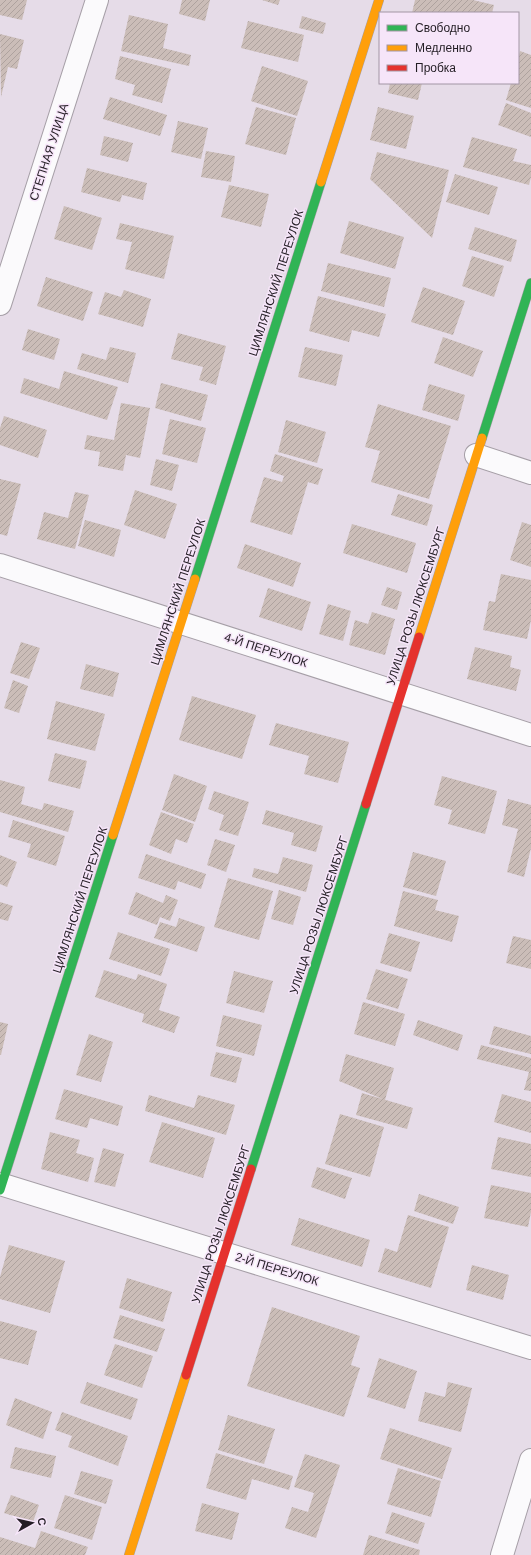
<svg xmlns="http://www.w3.org/2000/svg" width="531" height="1555" viewBox="0 0 531 1555" font-family="Helvetica,sans-serif">
	<style>
		.building { fill: url(#building-hatch) }
		.lines { fill: none; stroke-linecap: round; stroke-linejoin: round }
		.street-casing { stroke: #a69fa7; stroke-width: 24 }
		.fast-casing { stroke: #a69fa7; stroke-width: 10 }
		.slow-casing { stroke: #a69fa7; stroke-width: 10 }
		.jam-casing { stroke: #a69fa7; stroke-width: 10 }
		.street { stroke: #fbfafc; stroke-width: 22 }
		.fast { stroke: #30b455; stroke-width: 9 }
		.slow { stroke: #ff9f0a; stroke-width: 9 }
		.jam { stroke: #e5322d; stroke-width: 9 }
		.labels { text-anchor: middle; stroke-width: 3; stroke-linejoin: round; paint-order: stroke }
		.street-label { font-size: 12px; fill: #231d24; stroke: #f6e5f9 }
	</style>
	<defs>
		<pattern id="building-hatch" width="6" height="6" patternUnits="userSpaceOnUse"><rect width="6" height="6" fill="#cbbdb8"/><path d="M-1 1l2-2M0 6l6-6M5 7l2-2" fill="none" stroke="#aea29e"/></pattern>
	</defs>
	<rect width="100%" height="100%" fill="#e6dce8"/>
	<path class="building" d="M0,0H27L22,20L0,15Z
		M182,0H210L205,21L179,14Z
		M262,0H280L278,5Z
		M415,0H473L494,5L492,13H412Z
		M129,15L168,24L163,48L191,55L189,66L121,51Z
		M302,16L326,23L323,34L299,28Z
		M248,21L304,35L298,62L241,48Z
		M0,34L24,40L17,69L8,67L1,97Z
		M520,51L531,55V108L506,100L511,83H518V60Z
		M120,56L171,69L162,103L132,95L135,85L115,79Z
		M262,66L308,81L297,116L251,101Z
		M390,83H422L418,100L388,93Z
		M110,97L167,115L160,136L103,119Z
		M506,103L531,113V137L498,125Z
		M256,107L296,118L286,155L245,144Z
		M378,107L414,116L406,149L370,140Z
		M178,121L208,128L201,159L171,152Z
		M104,136L133,143L128,162L100,155Z
		M472,137L517,149L513,161L531,165V177L529,185L463,167Z
		M206,151L235,156L231,182L201,177Z
		M377,152L449,170L432,238L370,179Z
		M87,168L147,183L143,200L122,195L120,202L81,192Z
		M455,174L498,187L489,215L446,202Z
		M229,185L269,194L261,227L221,217Z
		M64,206L102,218L92,250L54,239Z
		M349,221L404,237L395,269L340,253Z
		M120,223L174,236L164,279L125,269L132,242L116,239Z
		M475,227L517,240L511,262L468,249Z
		M472,256L504,266L494,297L462,286Z
		M328,263L391,278L384,307L321,291Z
		M46,277L93,292L83,321L37,306Z
		M423,287L465,301L453,335L411,322Z
		M124,290L151,299L143,327L98,314L105,292L121,297Z
		M318,296L386,314L379,337L352,330L349,342L309,331Z
		M28,329L60,339L54,360L22,350Z
		M178,333L226,346L216,385L199,380L203,367L171,359Z
		M443,337L483,351L473,377L434,363Z
		M110,347L136,353L128,383L77,369L82,353L106,360Z
		M305,347L343,355L336,386L298,377Z
		M64,371L118,387L107,420L20,393L24,378L59,389Z
		M161,383L208,395L201,421L155,408Z
		M429,384L465,395L458,421L422,410Z
		M121,403L150,408L140,458L126,455L123,471L98,466L100,452L84,449L87,435L114,440Z
		M378,404L451,426L429,499L371,482L380,451L365,447Z
		M4,416L47,430L38,458L0,445V428Z
		M170,419L206,428L197,463L162,454Z
		M286,420L326,432L317,463L278,452Z
		M275,454L323,469L318,485L308,482L292,535L250,522L264,477L282,482L284,476L270,471Z
		M156,459L179,465L172,491L150,485Z
		M0,479L21,484L7,536L0,534Z
		M135,490L177,504L165,539L124,525Z
		M75,492L89,495L75,549L37,539L44,512L68,518Z
		M398,494L433,505L427,526L391,515Z
		M85,520L121,530L114,557L78,546Z
		M522,522L531,525V567L510,560Z
		M352,524L416,543L407,573L343,553Z
		M245,544L301,563L293,587L237,568Z
		M501,574L531,580V620L527,639L483,630L489,601L495,602Z
		M387,587L402,592L397,610L381,605Z
		M268,588L311,602L302,631L259,617Z
		M328,604L351,611L343,641L319,634Z
		M372,612L395,619L385,655L349,645L355,620L368,624Z
		M21,642L40,648L29,679L10,673Z
		M475,647L512,656L510,667L521,670L516,691L467,679Z
		M86,664L119,673L113,697L80,689Z
		M13,680L28,686L19,713L4,708Z
		M192,696L256,715L242,759L179,740Z
		M56,701L105,714L95,751L47,739Z
		M276,723L349,742L338,783L304,774L309,756L269,745Z
		M55,753L87,761L80,789L48,781Z
		M174,774L207,786L195,822L162,810Z
		M442,776L497,791L485,834L448,824L452,810L434,805Z
		M0,780L25,787L21,804L42,810L44,803L74,811L68,832L0,812Z
		M214,791L249,802L238,836L219,830L224,815L208,809Z
		M508,799L531,805V848L524,877L507,872L518,829L502,825Z
		M266,810L323,826L316,852L291,845L294,833L262,824Z
		M161,812L194,824L187,843L176,839L171,854L149,845Z
		M13,820L65,836L56,866L27,857L31,844L8,837Z
		M215,839L235,845L226,872L207,865Z
		M413,852L446,861L436,896L403,887Z
		M146,854L206,874L201,889L178,881L175,890L138,878Z
		M0,855L17,862L7,887L0,884Z
		M283,857L313,865L306,892L252,877L254,868L278,874Z
		M228,878L273,891L259,940L214,927Z
		M279,890L301,897L293,925L271,919Z
		M403,891L438,900L435,910L459,916L452,942L394,926Z
		M136,892L163,903L166,895L178,900L170,921L160,917L157,925L128,914Z
		M0,902L13,906L8,921L0,919Z
		M179,918L205,927L197,952L154,938L160,922L176,927Z
		M118,932L170,949L161,976L109,959Z
		M389,933L420,942L411,972L380,963Z
		M513,936L531,940V969L506,963Z
		M376,969L408,979L398,1009L366,999Z
		M104,970L136,980L138,974L167,984L159,1010L180,1017L174,1033L142,1022L144,1014L95,997Z
		M234,971L273,981L264,1013L226,1003Z
		M363,1002L405,1014L395,1046L354,1034Z
		M223,1015L262,1025L254,1056L216,1046Z
		M418,1020L463,1035L458,1051L413,1035Z
		M0,1022L8,1024L1,1055H0Z
		M494,1026L531,1036V1054L489,1044Z
		M89,1034L113,1042L101,1082L76,1075Z
		M481,1045L531,1058V1091L524,1090L529,1072L477,1059Z
		M216,1052L242,1058L236,1083L210,1076Z
		M346,1054L394,1068L385,1100L339,1081Z
		M64,1089L123,1106L118,1126L90,1118L87,1128L55,1119Z
		M362,1093L413,1108L407,1129L356,1115Z
		M502,1094L531,1102V1133L494,1122Z
		M149,1095L194,1108L198,1095L235,1105L226,1135L145,1111Z
		M340,1114L384,1127L370,1177L325,1164Z
		M162,1122L215,1138L203,1178L149,1162Z
		M50,1132L80,1140L76,1153L94,1158L88,1182L41,1169Z
		M498,1137L531,1144V1177L491,1169Z
		M103,1148L124,1154L115,1187L94,1182Z
		M317,1167L352,1178L345,1199L311,1187Z
		M491,1185L531,1193V1212L528,1227L484,1218Z
		M419,1194L459,1207L453,1224L414,1211Z
		M408,1215L449,1227L431,1288L378,1272L385,1248L397,1252Z
		M299,1218L370,1240L362,1267L291,1245Z
		M9,1245L65,1261L50,1313L0,1299V1277Z
		M472,1265L509,1275L503,1300L466,1290Z
		M127,1278L172,1292L163,1322L119,1308Z
		M272,1307L360,1336L351,1365L360,1368L344,1417L247,1386Z
		M120,1315L165,1329L157,1352L113,1338Z
		M0,1321L37,1331L28,1365L0,1358Z
		M115,1344L153,1356L142,1388L104,1375Z
		M379,1358L417,1371L405,1409L367,1397Z
		M87,1382L138,1399L131,1420L80,1403Z
		M448,1382L472,1388L461,1432L418,1421L425,1392L445,1397Z
		M15,1398L52,1412L43,1439L6,1425Z
		M62,1412L128,1436L118,1466L68,1447L72,1436L55,1430Z
		M228,1415L275,1429L264,1464L218,1450Z
		M390,1428L452,1448L442,1479L380,1459Z
		M15,1447L56,1456L51,1478L10,1468Z
		M216,1453L293,1476L289,1490L252,1479L246,1500L206,1488Z
		M305,1454L340,1465L316,1538L285,1528L292,1507L308,1512L314,1493L294,1487Z
		M398,1468L441,1481L431,1517L387,1504Z
		M81,1471L113,1480L106,1504L74,1494Z
		M11,1495L39,1505L33,1522L4,1513Z
		M65,1495L102,1507L92,1540L54,1528Z
		M202,1503L239,1513L232,1540L195,1531Z
		M392,1512L425,1523L418,1544L385,1533Z
		M41,1531L88,1547L85,1555H0V1537L35,1548Z
		M369,1535L420,1550L419,1555H363Z"/>
	<g class="lines">
		<defs>
			<path id="street" d="M0,304L97,0
				M476,455L531,473
				M0,565L531,735
				M0,1184L531,1348
				M502,1555L531,1460"/>
			<path id="fast" d="M482,438L531,283
				M195,579L321,182
				M251,1169L366,804
				M0,1190L113,835"/>
			<path id="slow" d="M321,182L379,0
				M419,637L482,438
				M113,835L195,579
				M129,1555L186,1375"/>
			<path id="jam" d="M366,804L419,637
				M186,1375L251,1169"/>
		</defs>
		<use href="#street" class="street-casing"/>
		<use href="#fast" class="fast-casing"/>
		<use href="#slow" class="slow-casing"/>
		<use href="#jam" class="jam-casing"/>
		<use href="#street" class="street"/>
		<use href="#fast" class="fast"/>
		<use href="#slow" class="slow"/>
		<use href="#jam" class="jam"/>
	</g>
	<g class="labels">
		<g class="street-label">
			<text transform="translate(49 152) rotate(-72)" y="4">СТЕПНАЯ УЛИЦА</text>
			<text transform="translate(276 283) rotate(-72)" y="4">ЦИМЛЯНСКИЙ ПЕРЕУЛОК</text>
			<text transform="translate(178 592) rotate(-72)" y="4">ЦИМЛЯНСКИЙ ПЕРЕУЛОК</text>
			<text transform="translate(416 606) rotate(-72)" y="4">УЛИЦА РОЗЫ ЛЮКСЕМБУРГ</text>
			<text transform="translate(266 650) rotate(18)" y="4">4-Й ПЕРЕУЛОК</text>
			<text transform="translate(80 900) rotate(-72)" y="4">ЦИМЛЯНСКИЙ ПЕРЕУЛОК</text>
			<text transform="translate(319 915) rotate(-72)" y="4">УЛИЦА РОЗЫ ЛЮКСЕМБУРГ</text>
			<text transform="translate(221 1224) rotate(-72)" y="4">УЛИЦА РОЗЫ ЛЮКСЕМБУРГ</text>
			<text transform="translate(277 1269) rotate(17)" y="4">2-Й ПЕРЕУЛОК</text>
		</g>
	</g>
	<rect x="379" y="12" width="140" height="72" fill="#f6e5f9" stroke="#a295a4"/>
	<rect x="387" y="25" width="20" height="6" fill="#30b455" stroke="#a295a4"/>
	<text x="415" y="32" font-size="12" fill="#231d24">Свободно</text>
	<rect x="387" y="45" width="20" height="6" fill="#ff9f0a" stroke="#a295a4"/>
	<text x="415" y="52" font-size="12" fill="#231d24">Медленно</text>
	<rect x="387" y="65" width="20" height="6" fill="#e5322d" stroke="#a295a4"/>
	<text x="415" y="72" font-size="12" fill="#231d24">Пробка</text>
	<g transform="translate(32 1523) rotate(82)" stroke="#f6e5f9" stroke-width="3" paint-order="stroke">
	<path d="M0-3L7 15L0 10L-7 15Z" fill="#231d24"/>
	<text y="-6" font-size="11" font-weight="bold" text-anchor="middle" fill="#231d24">С</text>
	</g>
</svg>
